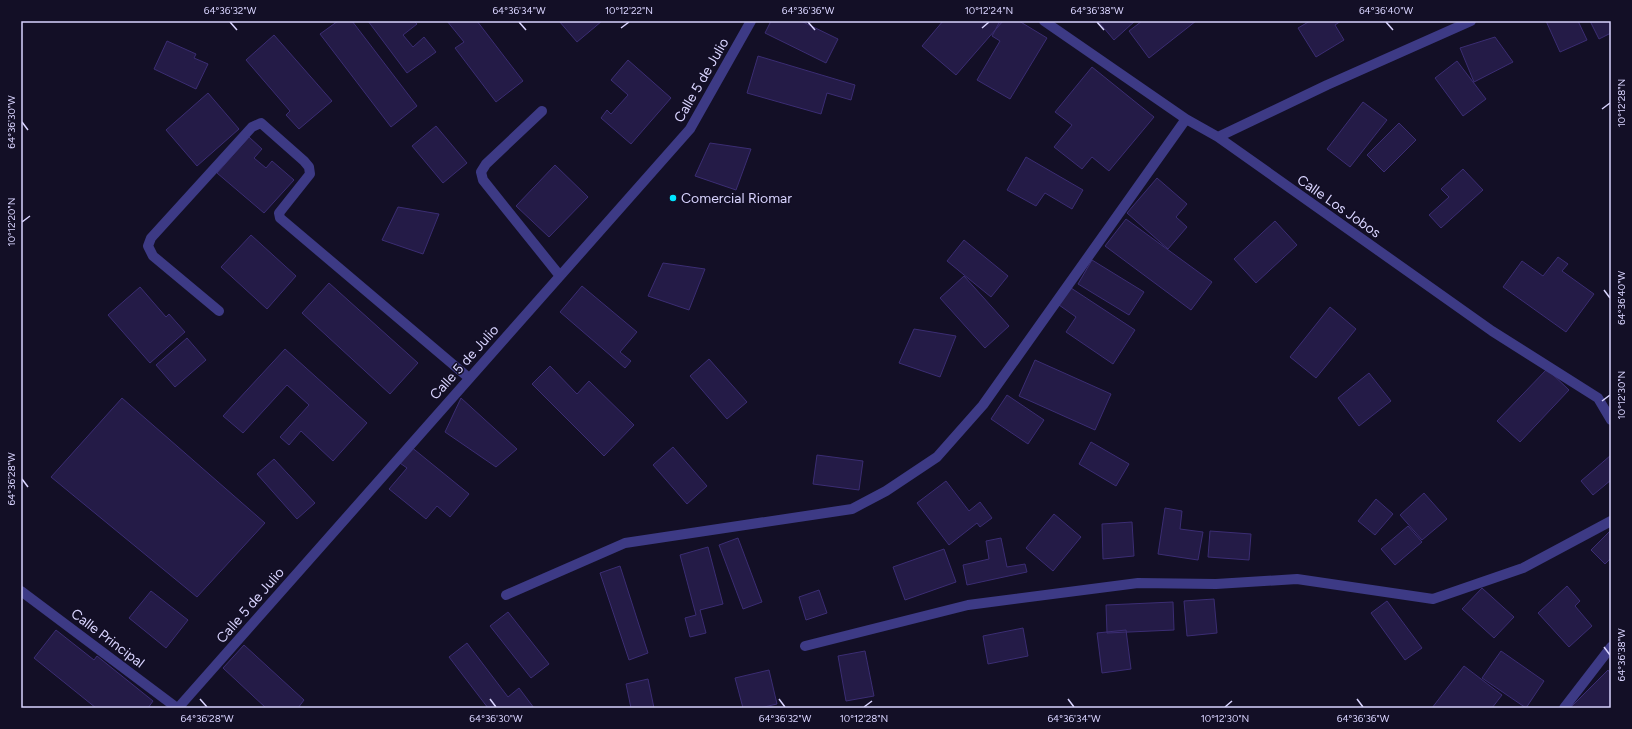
<svg xmlns="http://www.w3.org/2000/svg" width="1632" height="729" viewBox="0 0 1632 729" font-family="Figtree,sans-serif">
	<style>
		.building { fill: #241b47; stroke: #3b2d73 }
		.lines { fill: none; stroke-linecap: round; stroke-linejoin: round }
		.minor { stroke: #3d3a85; stroke-width: 10 }
		.ticks { fill: none; stroke: #d9d4ff; stroke-width: 1.5 }
		.poi-dot { fill: #00e5ff; stroke: #130f26; stroke-width: 1.5 }
		.labels { text-anchor: middle; stroke-width: 3; stroke-linejoin: round; paint-order: stroke }
		.street-label { font-size: 14px; fill: #d9d4ff; stroke: #130f26 }
		.poi-label { font-size: 14px; fill: #d9d4ff; stroke: #130f26; text-anchor: start }
		.neatline { fill: none; stroke: #d9d4ff; stroke-width: 1.5 }
		.ticks-label { font-size: 10px; text-anchor: middle; fill: #d9d4ff }
	</style>
	<rect width="100%" height="100%" fill="#130f26"/>
	<path class="building" d="M338,21H352L417,106L391,127L320,34Z
		M368,21H414L417,24L403,35L413,47L424,37L436,52L407,73Z
		M447,21H477L523,81L496,102L455,48L464,42Z
		M559,21H602L577,42Z
		M771,21H801L838,39L826,63L765,33Z
		M943,21H1003L956,75L922,46Z
		M1000,21H1019L1047,38L1010,99L977,80L1000,41L992,36Z
		M1098,21H1135L1114,40Z
		M1142,21H1196L1149,58L1129,31Z
		M1310,21H1341L1335,25L1344,40L1316,57L1298,28Z
		M1546,21H1578L1587,40L1560,52Z
		M1590,21H1611V33L1599,39Z
		M274,35L332,101L299,129L286,115L290,111L246,60Z
		M1495,37L1513,62L1474,82L1460,48Z
		M167,41L196,54L194,58L208,64L196,89L154,69Z
		M758,56L855,85L851,100L827,93L821,114L747,93Z
		M628,60L671,98L631,144L601,118L607,110L611,114L628,95L611,80Z
		M1457,61L1486,99L1463,116L1435,78Z
		M1092,67L1154,117L1109,171L1092,157L1082,169L1054,147L1072,125L1055,112Z
		M208,93L239,129L197,166L166,130Z
		M1363,102L1387,120L1350,167L1327,149Z
		M1399,123L1416,140L1384,172L1367,155Z
		M436,126L467,163L443,183L412,146Z
		M249,137L262,149L254,158L266,168L272,161L294,180L264,213L217,173Z
		M710,143L751,149L736,190L695,176Z
		M1026,157L1083,190L1072,209L1045,193L1036,206L1007,190Z
		M555,165L588,197L549,237L516,206Z
		M1463,169L1483,190L1441,228L1429,215L1449,197L1441,189Z
		M1157,178L1187,204L1176,217L1187,227L1168,249L1127,213Z
		M398,207L439,214L423,254L382,240Z
		M1126,219L1212,282L1191,310L1105,246Z
		M1275,221L1297,245L1256,283L1234,259Z
		M251,235L296,276L267,309L221,267Z
		M964,240L1008,276L991,297L947,261Z
		M1558,257L1568,264L1562,271L1594,294L1566,332L1503,287L1522,261L1543,276Z
		M1092,260L1144,292L1129,315L1078,284Z
		M663,263L705,269L689,310L648,296Z
		M964,276L1009,326L985,348L940,298Z
		M329,283L418,363L390,394L302,313Z
		M582,286L637,332L620,352L631,361L625,368L560,312Z
		M140,287L166,317L169,314L185,332L150,363L108,315Z
		M1071,288L1135,330L1113,364L1066,332L1076,317L1059,305Z
		M1330,307L1356,329L1316,378L1290,357Z
		M914,329L956,336L940,377L899,363Z
		M187,338L206,360L175,387L156,365Z
		M285,349L367,423L333,461L301,431L289,445L280,437L309,405L287,385L243,433L223,416Z
		M709,359L747,402L727,419L690,376Z
		M1035,360L1111,394L1095,430L1019,396Z
		M550,366L577,394L589,381L634,425L604,456L532,384Z
		M1547,369L1569,390L1520,442L1497,421Z
		M1369,373L1391,401L1359,426L1338,398Z
		M1007,395L1044,420L1028,444L991,419Z
		M122,398L265,523L197,597L51,477Z
		M461,398L517,449L496,467L445,432Z
		M1091,442L1129,464L1116,486L1079,464Z
		M410,446L469,494L450,517L437,506L426,519L389,489L407,468L397,461Z
		M673,447L707,486L687,504L653,465Z
		M817,455L863,461L859,490L813,484Z
		M1611,455V480L1593,495L1581,481Z
		M274,459L315,503L297,519L257,474Z
		M946,481L969,511L980,502L992,518L980,527L977,523L949,545L917,503Z
		M1424,493L1447,519L1422,540L1400,515Z
		M1376,499L1393,514L1375,535L1358,521Z
		M1165,508L1182,511L1180,529L1203,532L1198,560L1158,554Z
		M1054,514L1081,537L1053,571L1026,548Z
		M1132,522L1134,556L1103,559L1102,524Z
		M1408,526L1422,542L1395,565L1381,549Z
		M1611,530V558L1605,564L1591,550Z
		M1210,531L1251,534L1249,560L1208,557Z
		M738,538L762,602L743,609L719,545Z
		M1001,538L1007,567L1025,564L1027,572L967,585L963,565L989,559L986,541Z
		M708,547L723,604L700,610L706,633L690,637L685,618L696,615L680,555Z
		M944,549L956,582L905,600L893,567Z
		M620,566L648,653L629,660L600,573Z
		M1567,586L1580,601L1575,606L1592,626L1569,647L1538,613Z
		M1482,588L1514,617L1494,638L1462,609Z
		M819,590L827,613L806,620L799,597Z
		M151,591L188,620L166,648L129,618Z
		M1214,599L1217,633L1187,636L1184,601Z
		M1387,601L1422,648L1405,660L1371,613Z
		M1173,602L1174,630L1107,633L1106,605Z
		M508,612L549,664L531,678L490,626Z
		M1023,628L1028,656L988,664L983,636Z
		M56,630L94,660L97,656L153,701L148,708H96L34,658Z
		M1126,630L1131,669L1102,673L1097,633Z
		M467,643L508,697L519,688L534,708H488L449,657Z
		M244,645L304,700L298,708H266L223,668Z
		M865,651L874,696L846,701L838,656Z
		M1501,651L1544,681L1526,708L1482,678Z
		M1464,666L1502,695L1492,708H1432Z
		M769,670L777,704L760,708H743L735,678Z
		M1608,670L1611,674V708H1570Z
		M648,679L654,708H631L626,684Z"/>
	<g class="lines">
		<path class="minor" d="M1044,21L1186,119L1218,137L1492,331L1598,398L1611,420
			M542,111L486,164L481,172L483,180L560,276
			M1218,137L1327,85L1471,21
			M219,311L153,256L148,246L151,238L252,127L261,123L304,161L309,167L310,174L279,213L280,218L469,378
			M21,591L177,708
			M506,595L625,543L852,509L886,491L937,457L983,405L1186,119
			M805,646L968,605L1138,583L1216,584L1297,579L1433,599L1523,568L1611,521
			M178,708L690,129L751,21
			M1564,708L1611,647"/>
	</g>
	<path class="ticks" d="M230,22L237,30M519,22L526,30M808,22L815,30M1097,22L1104,30M1386,22L1393,30M621,28L629,22M982,28L989,22M1602,109L1610,103M22,122L28,130M22,222L30,216M1604,290L1610,298M1602,401L1610,395M22,479L28,487M1604,647L1610,655M200,699L207,707M490,699L496,707M779,699L785,707M1068,699L1074,707M1357,699L1363,707M864,707L872,701M1225,707L1232,701"/>
	<circle class="poi-dot" cx="673" cy="198" r="4"/>
	<g class="labels">
		<g class="street-label">
			<text transform="translate(701 80) rotate(-60)" y="5">Calle 5 de Julio</text>
			<text transform="translate(1339 206) rotate(35)" y="5">Calle Los Jobos</text>
			<text transform="translate(464 362) rotate(-48)" y="5">Calle 5 de Julio</text>
			<text transform="translate(250 605) rotate(-49)" y="5">Calle 5 de Julio</text>
			<text transform="translate(108 638) rotate(37)" y="5">Calle Principal</text>
		</g>
		<g class="poi-label">
			<text x="681" y="203">Comercial Riomar</text>
		</g>
	</g>
	<rect width="1632" height="729" fill="none" stroke="#130f26" stroke-width="44"/>
	<rect x="22" y="22" width="1588" height="685" class="neatline"/>
	<g class="ticks-label">
		<text x="230" y="14">64°36'32"W</text>
		<text x="519" y="14">64°36'34"W</text>
		<text x="629" y="14">10°12'22"N</text>
		<text x="808" y="14">64°36'36"W</text>
		<text x="989" y="14">10°12'24"N</text>
		<text x="1097" y="14">64°36'38"W</text>
		<text x="1386" y="14">64°36'40"W</text>
		<text transform="translate(1621 103) rotate(-90)" y="4">10°12'28"N</text>
		<text transform="translate(11 122) rotate(-90)" y="4">64°36'30"W</text>
		<text transform="translate(11 222) rotate(-90)" y="4">10°12'20"N</text>
		<text transform="translate(1621 298) rotate(-90)" y="4">64°36'40"W</text>
		<text transform="translate(1621 395) rotate(-90)" y="4">10°12'30"N</text>
		<text transform="translate(11 479) rotate(-90)" y="4">64°36'28"W</text>
		<text transform="translate(1621 655) rotate(-90)" y="4">64°36'38"W</text>
		<text x="207" y="722">64°36'28"W</text>
		<text x="496" y="722">64°36'30"W</text>
		<text x="785" y="722">64°36'32"W</text>
		<text x="864" y="722">10°12'28"N</text>
		<text x="1074" y="722">64°36'34"W</text>
		<text x="1225" y="722">10°12'30"N</text>
		<text x="1363" y="722">64°36'36"W</text>
	</g>
</svg>
